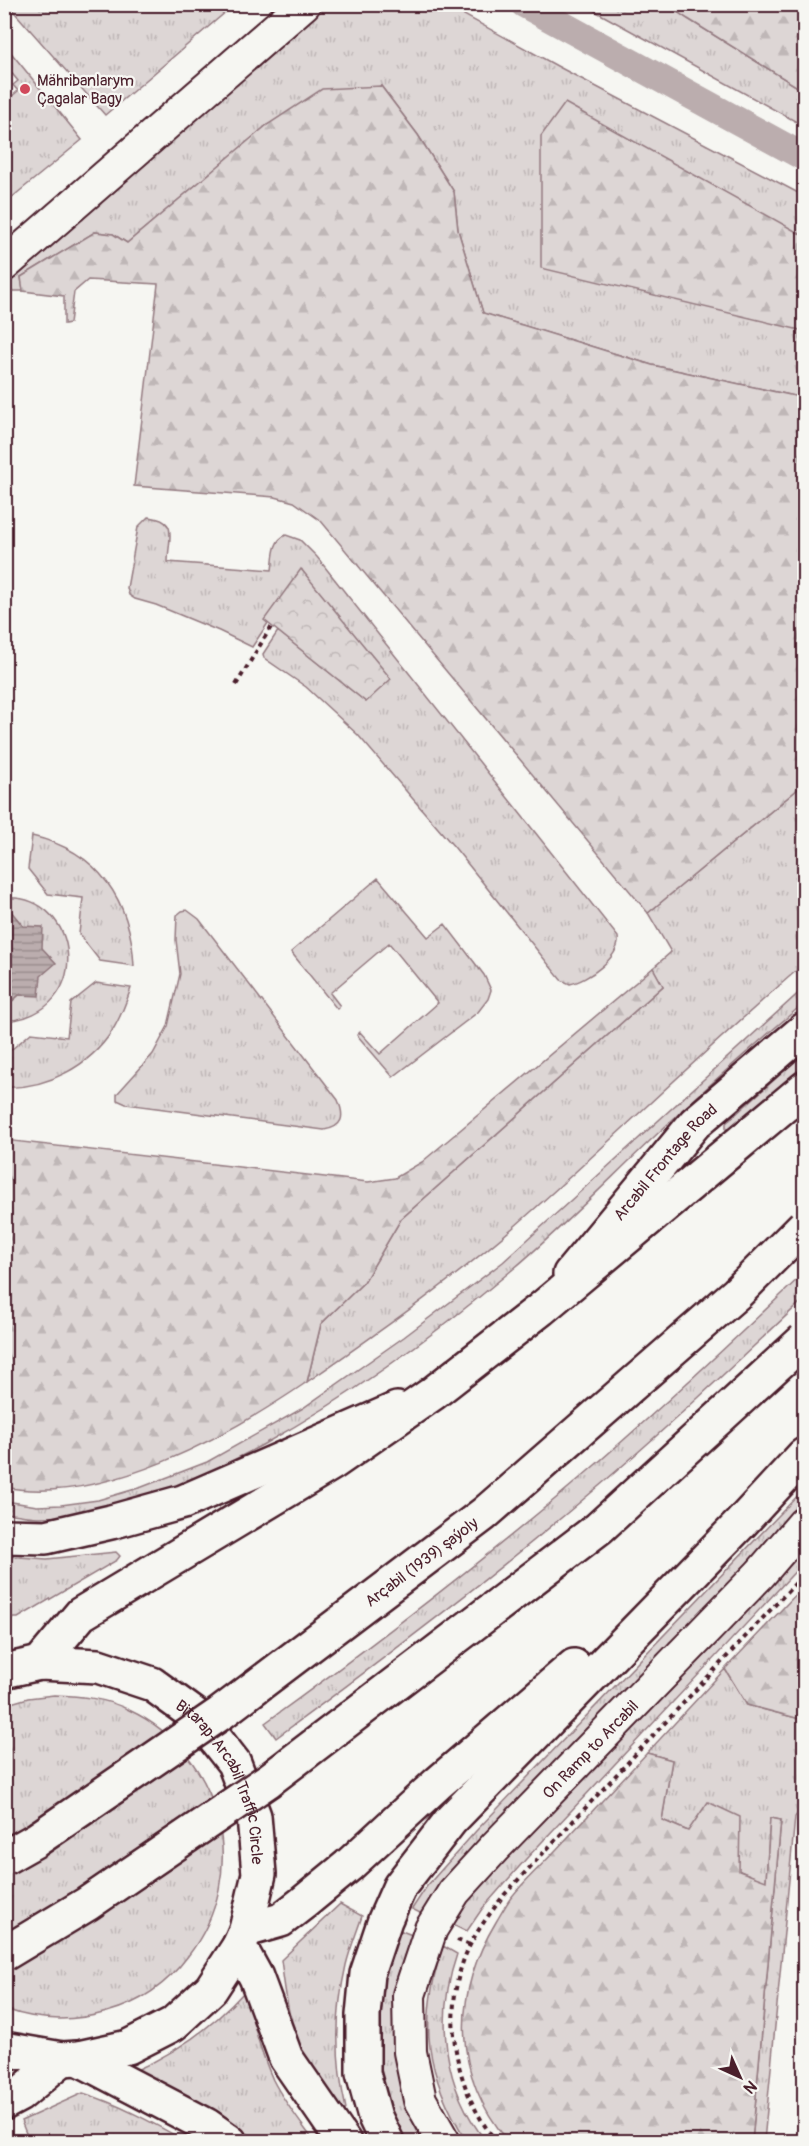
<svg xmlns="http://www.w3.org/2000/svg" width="809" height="2146" viewBox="0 0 809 2146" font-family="Pangolin,sans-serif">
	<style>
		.grass { fill: url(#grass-tufts); stroke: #947a80; stroke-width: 1.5 }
		.forest { fill: url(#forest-firs); stroke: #947a80; stroke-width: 1.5 }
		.park { fill: url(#park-crowns); stroke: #947a80; stroke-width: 1.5 }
		.water { fill: url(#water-rules); stroke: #8e747a; stroke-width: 1.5 }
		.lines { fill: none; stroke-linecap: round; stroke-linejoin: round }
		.canal { stroke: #bbadae; stroke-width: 28 }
		.minor-casing { stroke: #4a1f2b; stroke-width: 36 }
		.tertiary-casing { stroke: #4a1f2b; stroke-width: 38 }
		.secondary-casing { stroke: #4a1f2b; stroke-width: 38 }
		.primary-casing { stroke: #4a1f2b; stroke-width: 38 }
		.path { stroke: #4a1f2b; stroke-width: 4; stroke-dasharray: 4.5 4.5; stroke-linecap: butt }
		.minor { stroke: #f6f6f2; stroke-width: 32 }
		.tertiary { stroke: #f6f6f2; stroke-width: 33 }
		.secondary { stroke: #f6f6f2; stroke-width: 33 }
		.primary { stroke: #f6f6f2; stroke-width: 33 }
		.primary-bridge-casing { stroke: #4a1f2b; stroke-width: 38; stroke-linecap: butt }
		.primary-bridge { stroke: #f6f6f2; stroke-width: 33 }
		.poi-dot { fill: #d1495b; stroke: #f6f6f2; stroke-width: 2 }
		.labels { text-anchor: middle; stroke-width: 4.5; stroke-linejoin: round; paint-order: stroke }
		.poi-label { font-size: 16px; fill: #4a1f2b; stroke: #f6f6f2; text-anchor: start }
		.street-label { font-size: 16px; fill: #4a1f2b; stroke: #f6f6f2 }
	</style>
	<defs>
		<pattern id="grass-tufts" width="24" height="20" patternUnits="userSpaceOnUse" patternTransform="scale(1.5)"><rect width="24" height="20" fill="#ddd6d5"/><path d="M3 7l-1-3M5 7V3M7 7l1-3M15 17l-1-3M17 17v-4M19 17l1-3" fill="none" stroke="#bfb7b7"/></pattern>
		<pattern id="forest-firs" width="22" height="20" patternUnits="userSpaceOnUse" patternTransform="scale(1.5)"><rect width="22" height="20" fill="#ddd6d5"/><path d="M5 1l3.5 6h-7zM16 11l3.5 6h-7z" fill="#bfb7b7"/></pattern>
		<pattern id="park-crowns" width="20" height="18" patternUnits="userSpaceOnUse" patternTransform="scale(1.5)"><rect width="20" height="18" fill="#ddd6d5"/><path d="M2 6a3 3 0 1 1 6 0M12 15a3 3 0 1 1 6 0" fill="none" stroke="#bfb7b7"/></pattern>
		<pattern id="water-rules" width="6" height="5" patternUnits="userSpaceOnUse" patternTransform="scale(1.5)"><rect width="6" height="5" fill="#bbadae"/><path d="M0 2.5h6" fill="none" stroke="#9a8c8e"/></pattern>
	</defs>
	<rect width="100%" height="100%" fill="#f6f6f2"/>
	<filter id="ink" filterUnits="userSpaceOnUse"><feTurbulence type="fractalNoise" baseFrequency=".0167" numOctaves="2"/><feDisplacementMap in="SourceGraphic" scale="12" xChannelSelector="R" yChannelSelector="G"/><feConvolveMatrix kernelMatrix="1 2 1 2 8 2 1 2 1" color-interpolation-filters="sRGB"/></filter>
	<g filter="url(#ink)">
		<path class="grass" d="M8,5V4L234,5L105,115Z
			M317,5H446L557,66L804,196V398L652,365L483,313L458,230L454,192L418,135L381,86L267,125L127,243L113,234L95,232L21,277L23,291H5V279Z
			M584,5H667L688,19L804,91V126Z
			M4,44L82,140L5,203V102L18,91L13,85L18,81L5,65Z
			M148,517C180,520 168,538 168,562L272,570C274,557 272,541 286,535L300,540L317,557L618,937C621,957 587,981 570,984L561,980L455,848L358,735L306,687L264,658L263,654L278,631L366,702L302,570L265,620L268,623L252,647L219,631L156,605L135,599L129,595L127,588L138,527Z
			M804,784V964C711,1044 623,1130 532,1211C462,1274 385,1328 307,1382L321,1324L364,1282L401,1219L663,986L653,968L671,952L648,913Z
			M32,836C99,851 131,901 134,966L100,961L79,934L83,898L48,894L28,869Z
			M378,878L428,937L445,924L484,975L491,990L488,999L478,1012L393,1077L357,1035L360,1032L380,1054L438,1003L389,943L330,993L340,1006L337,1009L291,952Z
			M5,898C81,893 96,1014 5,1021L4,1008L19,995L42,948L10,911L5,915Z
			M187,910L199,919L338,1100C345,1117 343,1127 324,1130L126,1104L117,1100V1094L153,1054L168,1026L180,974L176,940L177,915L182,911Z
			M96,983L131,988C126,1003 121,1017 112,1031C90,1066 46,1089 5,1087V1055L31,1033L67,1037L71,1003Z
			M804,988V1003C758,1042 712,1082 669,1123C616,1172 567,1224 512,1270C436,1334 351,1396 264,1444C195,1481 119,1517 38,1517C27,1517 16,1514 5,1513V1501L37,1506L61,1505L98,1500L142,1487L207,1462L303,1408L404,1337L503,1262Z
			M804,1053V1065L733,1127L726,1130V1123Z
			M804,1273V1299C735,1364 665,1430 592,1492C491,1578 384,1659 276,1738L265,1723C373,1645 479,1564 580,1478C657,1412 731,1343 804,1273Z
			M804,1489V1503L436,1892L422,1914L412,1909L427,1886L476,1831Z
			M804,1547V1562L526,1859L482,1909L467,1931L453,1924L468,1901L515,1849Z
			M116,1552L120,1556L117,1560L18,1618H5V1556L47,1559Z
			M725,1669L747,1705L800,1719L804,1716V1805L795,1817L764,2141H752L781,1820L770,1818L766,1882L738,1870L688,1831L662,1820L672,1760L647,1753Z
			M54,1695C80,1696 106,1698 129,1710C223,1754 252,1874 188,1956C168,1983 140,2003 107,2012C73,2022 38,2021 5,2009L4,1705L28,1698Z
			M340,1904L362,1916C357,1932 350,1948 346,1965C335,2013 335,2061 346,2109L343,2113C332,2097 319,2081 308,2063C289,2032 286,1995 281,1960Z
			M399,1930L412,1935C383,2006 387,2074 422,2141H403C398,2130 392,2119 389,2107C370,2051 377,1983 399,1930Z
			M443,1946L457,1954C435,2018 443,2088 486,2141H467C425,2075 418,2021 443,1946Z
			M245,1991C253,2022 260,2051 273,2080C284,2102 300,2122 314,2141H259L224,2119L132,2072C176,2053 213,2027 245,1991Z
			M83,2093C119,2104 153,2123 185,2141L128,2142L84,2136L28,2138L21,2121Z"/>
		<path class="forest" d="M667,5H804V91L688,19Z
			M381,86L418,135L454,192L458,230L483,313L652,365L804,398V784L648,913L321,521L294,502L275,497L134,486L158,284L88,280L74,292L70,323L64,324V296L23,291L21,277L95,232L113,234L127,243L267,125L322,89Z
			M565,103L804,236V331L541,268V136Z
			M653,968L663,986L401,1219L364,1282L321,1324L307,1382C228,1436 103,1506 5,1487V1140L368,1182L395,1178L422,1162Z
			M804,1586V1716L800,1719L747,1705L725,1669Z
			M647,1753L672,1760L662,1820L688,1831L708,1802L740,1817L739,1871L766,1881L770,1818L781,1820L752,2141H508C452,2074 452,1995 496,1922C501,1914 505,1906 510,1899C523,1882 539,1868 554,1852C585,1819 616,1786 647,1753Z"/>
		<path class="park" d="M301,569L391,679L366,702L264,620Z"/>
		<path class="water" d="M10,910L23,926L43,927L42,948L56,963L41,976L39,996L19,995L5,1008V915Z"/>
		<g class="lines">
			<path class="canal" d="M524,4L804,157"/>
			<defs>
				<g id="minor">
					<path d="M4,265L304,4"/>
					<path id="s1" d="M444,2142L420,2100L410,2052L409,1995L431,1929L454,1892L495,1847L760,1574L804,1523"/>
				</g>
				<g id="tertiary">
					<path id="s2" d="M570,1274L695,1123L804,1030"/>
				</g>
				<path id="secondary" d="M4,1536L46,1537L111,1522L183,1502L397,1409"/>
				<g id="primary">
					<path d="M40,1663L81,1614L334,1462L432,1394L541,1309L804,1089"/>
					<path id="s3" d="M4,1671L40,1663L98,1666L152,1684L199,1718L234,1763L254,1816L259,1874L246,1930L239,1946L211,1989L173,2024L128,2047L78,2058L62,2059L4,2049"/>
					<path d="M246,1930L281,1920L303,1903L348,1866L437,1784L574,1666"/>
					<path d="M239,1946L256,1977L286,2058L344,2142"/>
					<path d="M78,2058L206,2125L230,2142"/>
					<path d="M4,2103L19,2095L62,2059"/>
					<path d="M387,2142L375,2117L363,2073V2015L367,1974L385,1920L400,1886L451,1820L741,1523L804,1455"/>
				</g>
			</defs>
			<use href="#minor" class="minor-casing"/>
			<use href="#tertiary" class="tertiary-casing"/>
			<use href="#secondary" class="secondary-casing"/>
			<use href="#primary" class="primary-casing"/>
			<path class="path" d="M236,685L271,627
				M457,1940L470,1945
				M497,2142C453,2089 439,2008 470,1945C479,1927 492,1911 504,1895L804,1574"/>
			<use href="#minor" class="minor"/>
			<use href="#tertiary" class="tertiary"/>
			<use href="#secondary" class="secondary"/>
			<use href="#primary" class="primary"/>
			<defs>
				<g id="primary-bridge">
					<path id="s4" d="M4,1858L36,1840L221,1713L484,1514L737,1293L804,1226"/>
					<path d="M4,1954L87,1904L269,1780L599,1528L804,1340"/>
				</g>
			</defs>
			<use href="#primary-bridge" class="primary-bridge-casing"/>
			<use href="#primary-bridge" class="primary-bridge"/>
		</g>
	</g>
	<circle class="poi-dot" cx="25" cy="89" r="6"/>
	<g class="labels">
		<g class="poi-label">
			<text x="37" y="86">Mähribanlarym<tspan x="37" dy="18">Çagalar Bagy</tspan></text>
		</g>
		<g class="street-label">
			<text dy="6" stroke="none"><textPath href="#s2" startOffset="147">Arcabil Frontage Road</textPath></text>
			<text dy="6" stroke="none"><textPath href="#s4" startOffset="512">Arçabil (1939) şaýoly</textPath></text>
			<text dy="6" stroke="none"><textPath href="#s1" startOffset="465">On Ramp to Arcabil</textPath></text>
			<text dy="6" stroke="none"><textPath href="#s3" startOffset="278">Bitarap-Arcabil Traffic Circle</textPath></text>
		</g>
	</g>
	<rect width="809" height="2146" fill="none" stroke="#f6f6f2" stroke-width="24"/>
	<rect x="12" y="12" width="785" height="2122" fill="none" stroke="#4a1f2b" stroke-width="2" filter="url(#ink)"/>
	<g transform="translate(740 2077) rotate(135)" stroke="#f6f6f2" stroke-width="4.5" paint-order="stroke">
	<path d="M0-4.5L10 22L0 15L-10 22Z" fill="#4a1f2b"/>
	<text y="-9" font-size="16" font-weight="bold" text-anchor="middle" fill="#4a1f2b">N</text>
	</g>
</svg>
